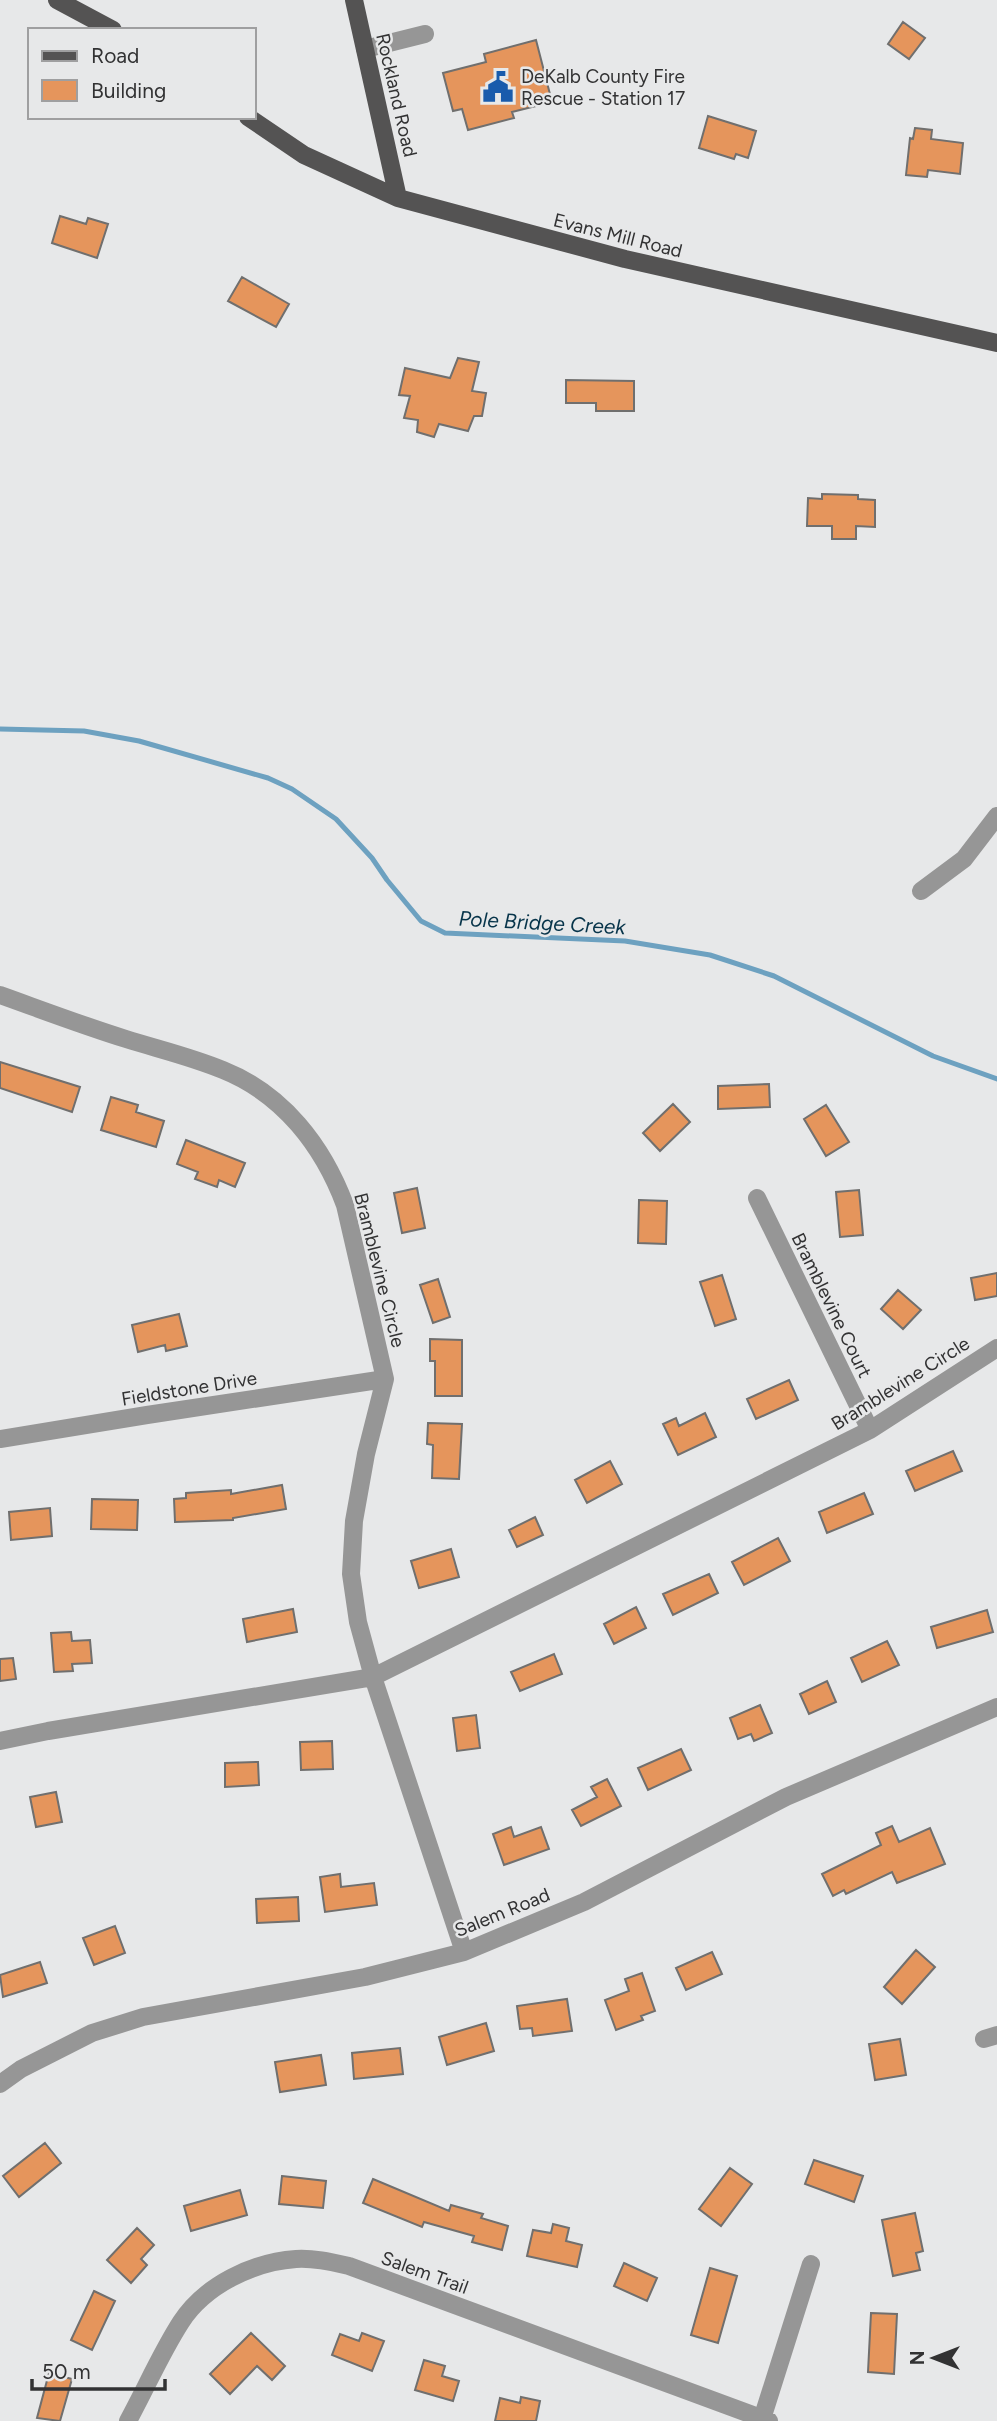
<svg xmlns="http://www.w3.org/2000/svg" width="997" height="2421" viewBox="0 0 997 2421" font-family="Figtree,sans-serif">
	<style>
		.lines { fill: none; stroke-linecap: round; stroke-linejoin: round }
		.stream { stroke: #6da1c0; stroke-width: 5 }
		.building { fill: #e5955c; stroke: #706f6e; stroke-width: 2 }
		.minor { stroke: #969696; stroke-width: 18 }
		.major { stroke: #545353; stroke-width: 18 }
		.labels { text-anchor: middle; stroke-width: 5; stroke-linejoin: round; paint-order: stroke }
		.poi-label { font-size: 19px; fill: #323233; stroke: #e7e8e9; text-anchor: start }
		.street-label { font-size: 19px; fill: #323233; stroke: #e7e8e9 }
		.water-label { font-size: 21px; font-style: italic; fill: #07344a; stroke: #e7e8e9 }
	</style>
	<rect width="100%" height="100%" fill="#e7e8e9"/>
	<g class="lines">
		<path class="stream" d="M0,729L84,731L139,741L268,778L292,789L336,819L372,858L387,880L421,921L445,933L625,941L710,955L774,976L933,1056L997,1079"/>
	</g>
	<path class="building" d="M903,22L925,38L909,59L888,44Z
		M536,40L552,102L512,112L514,118L468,130L462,109L453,111L443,73L486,62L484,54Z
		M708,116L756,131L748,158L736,154L734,159L699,148Z
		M915,128L932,130L931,139L963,143L960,174L928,170L927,177L906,175L910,138L913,139Z
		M60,216L86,224L88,218L108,224L97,258L52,243Z
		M242,277L289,304L276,327L228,301Z
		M458,358L479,362L472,391L486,393L482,416H474L468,431L439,424L434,437L417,432L418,420L404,418L410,396L399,395L405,368L450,378Z
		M566,380L634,381V411H596V403H566Z
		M822,494L858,495V499L875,500V527L856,526V539H832V526H807L808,498L822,499Z
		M0,1062L80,1087L72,1112L0,1088Z
		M769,1084L770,1107L718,1109V1086Z
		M111,1097L138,1105L136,1112L164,1121L156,1147L101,1130Z
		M673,1104L690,1122L660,1151L643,1133Z
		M826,1105L849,1142L826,1156L804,1119Z
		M186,1140L245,1163L235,1187L219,1180L217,1187L195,1179L198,1172L177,1164Z
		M417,1188L425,1228L402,1233L394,1193Z
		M859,1190L863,1235L840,1237L836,1192Z
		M639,1200L667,1201L666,1244L638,1243Z
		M997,1273V1296L975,1300L971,1278Z
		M722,1275L736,1319L715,1326L700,1282Z
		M438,1279L450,1317L433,1323L420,1285Z
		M898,1290L921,1310L903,1329L881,1309Z
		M179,1314L187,1346L166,1351L165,1345L138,1352L132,1325Z
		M430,1339L462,1340V1396H435V1361H430Z
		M789,1380L798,1400L756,1419L747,1399Z
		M705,1413L716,1437L678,1455L663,1424L676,1418L679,1426Z
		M428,1423L462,1424L459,1479L432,1478L433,1445L427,1444Z
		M953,1451L962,1471L915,1491L906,1471Z
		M610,1461L622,1484L587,1503L575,1480Z
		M282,1485L286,1509L233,1518V1520L175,1522L174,1499L186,1498V1493L231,1490V1494Z
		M864,1493L873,1514L827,1533L819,1512Z
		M92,1499L138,1500L137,1530L91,1529Z
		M50,1508L52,1536L11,1540L9,1512Z
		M535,1517L543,1535L517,1547L509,1530Z
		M778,1538L790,1561L744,1585L732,1562Z
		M451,1549L459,1577L419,1588L411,1561Z
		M709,1574L718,1593L673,1615L663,1594Z
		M636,1607L646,1628L614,1644L604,1624Z
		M293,1609L297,1632L247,1642L243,1619Z
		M987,1610L993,1632L937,1648L931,1627Z
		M71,1632L72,1641L90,1640L92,1663L72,1664L73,1671L54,1672L51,1633Z
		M887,1641L899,1665L862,1682L851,1658Z
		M554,1654L562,1674L520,1691L511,1672Z
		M13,1658L16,1679L0,1681V1659Z
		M827,1681L836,1702L809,1714L800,1694Z
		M760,1705L772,1733L754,1741L751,1734L738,1739L730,1718Z
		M476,1715L480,1748L457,1751L453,1718Z
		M332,1741L333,1769L301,1770L300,1742Z
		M681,1749L691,1770L648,1790L638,1768Z
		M258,1762L259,1785L225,1787V1763Z
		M607,1779L621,1806L581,1826L572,1810L597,1797L591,1787Z
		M56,1792L62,1822L36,1827L30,1797Z
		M892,1826L899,1842L930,1828L945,1864L897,1883L892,1872L846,1894L844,1890L833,1896L822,1874L881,1845L876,1833Z
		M511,1827L514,1837L541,1827L549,1849L504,1865L493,1834Z
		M340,1874L341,1887L374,1883L377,1905L325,1912L320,1877Z
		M298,1897L299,1921L257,1923L256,1899Z
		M115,1926L125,1953L94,1965L83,1938Z
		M916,1950L935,1967L902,2004L884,1987Z
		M712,1952L722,1974L686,1990L676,1968Z
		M40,1962L47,1983L3,1997L0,1975Z
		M642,1973L655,2011L641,2016L643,2020L616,2030L605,2000L629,1991L625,1979Z
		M567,1999L572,2031L533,2036L532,2028L520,2029L517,2006Z
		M486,2023L494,2051L447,2065L439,2037Z
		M900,2039L906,2075L875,2080L869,2044Z
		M400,2048L403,2074L354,2079L352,2053Z
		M321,2055L326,2085L280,2092L275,2062Z
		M45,2143L61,2163L19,2197L3,2176Z
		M814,2160L863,2176L854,2202L805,2184Z
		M730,2168L752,2184L721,2226L699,2209Z
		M282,2176L326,2181L323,2208L279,2204Z
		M373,2179L449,2211L451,2205L483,2214L481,2218L508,2226L502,2250L472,2242L474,2236L424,2222L422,2227L363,2203Z
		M240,2190L247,2215L191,2231L184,2206Z
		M915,2213L923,2251L916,2253L920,2270L893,2276L882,2220Z
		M553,2224L569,2228L566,2241L582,2245L577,2267L527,2256L533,2230L551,2233Z
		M137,2228L154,2245L141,2259L147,2265L131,2283L107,2260Z
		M624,2263L657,2278L647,2301L614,2286Z
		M710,2268L737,2276L718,2343L691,2335Z
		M94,2291L115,2301L92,2350L71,2340Z
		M871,2313L897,2314L894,2374L868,2372Z
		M251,2333L285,2366L272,2380L257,2366L230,2394L210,2374Z
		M362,2333L384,2341L372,2371L332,2355L340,2334L359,2341Z
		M424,2360L445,2366L442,2376L459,2381L453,2401L415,2390Z
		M49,2373L72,2379L60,2421L37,2418Z
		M521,2397L540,2401L536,2421H495L500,2398L520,2403Z"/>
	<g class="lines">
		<path class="minor" d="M365,49L425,34
			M921,891L964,859L997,816
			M0,995C42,1010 84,1026 126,1039C158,1049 192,1057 223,1070C283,1094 323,1146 345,1205L385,1379L366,1454L354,1521L351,1574L358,1622L373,1677L464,1952
			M757,1198L870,1430
			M0,1439L147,1415L385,1379
			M0,1741L48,1731L373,1677L870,1430L997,1348
			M984,2039L997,2035
			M0,2084L21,2069L92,2033L143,2017L365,1977L464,1952L584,1902L786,1797L997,1707
			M762,2419L811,2264
			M128,2421C146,2388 161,2353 181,2322C205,2285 253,2262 296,2259C314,2258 331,2262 349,2266L769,2421"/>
		<path class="major" d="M57,0L113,30
			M354,0L398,198
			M248,117L304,155L398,198L625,259L997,343"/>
	</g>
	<defs>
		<symbol id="civic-bare" viewBox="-9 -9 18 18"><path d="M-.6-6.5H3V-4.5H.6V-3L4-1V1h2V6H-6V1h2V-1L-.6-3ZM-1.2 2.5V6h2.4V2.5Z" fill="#195bac" stroke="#e7e8e9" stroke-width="2.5" paint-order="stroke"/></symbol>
	</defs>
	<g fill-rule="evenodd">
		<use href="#civic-bare" x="476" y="65" width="44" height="44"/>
	</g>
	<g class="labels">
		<g class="poi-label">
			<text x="521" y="83">DeKalb County Fire<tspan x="521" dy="22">Rescue - Station 17</tspan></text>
		</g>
		<g class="street-label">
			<text transform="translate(397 95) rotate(77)" y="7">Rockland Road</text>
			<text transform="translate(618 235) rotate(14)" y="7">Evans Mill Road</text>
			<text transform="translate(380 1270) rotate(76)" y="7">Bramblevine Circle</text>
			<text transform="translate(832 1305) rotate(64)" y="7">Bramblevine Court</text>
			<text transform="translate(900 1383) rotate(-32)" y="7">Bramblevine Circle</text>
			<text transform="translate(189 1388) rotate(-9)" y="7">Fieldstone Drive</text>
			<text transform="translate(502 1912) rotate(-22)" y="7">Salem Road</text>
			<text transform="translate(425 2272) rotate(20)" y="7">Salem Trail</text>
		</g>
		<g class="water-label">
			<text transform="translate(542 923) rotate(3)" y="7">Pole Bridge Creek</text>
		</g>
	</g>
	<rect x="28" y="28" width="228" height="91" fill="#e7e8e9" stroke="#9f9fa0" stroke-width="2"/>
	<rect x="42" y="51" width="35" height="10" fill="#545353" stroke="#9f9fa0" stroke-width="2"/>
	<text x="91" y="63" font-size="21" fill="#323233">Road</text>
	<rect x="42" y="80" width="35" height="21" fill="#e5955c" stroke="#9f9fa0" stroke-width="2"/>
	<text x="91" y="98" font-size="21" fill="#323233">Building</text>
	<g transform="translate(934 2358) rotate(270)" stroke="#e7e8e9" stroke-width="5" paint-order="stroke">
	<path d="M0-5L12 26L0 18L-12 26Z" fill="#323233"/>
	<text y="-10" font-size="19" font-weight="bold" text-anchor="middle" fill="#323233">N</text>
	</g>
	<path d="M32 2379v10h133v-10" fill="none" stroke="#323233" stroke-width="3.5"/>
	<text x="42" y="2379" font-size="21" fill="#323233" stroke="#e7e8e9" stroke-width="5" paint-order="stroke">50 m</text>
</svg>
